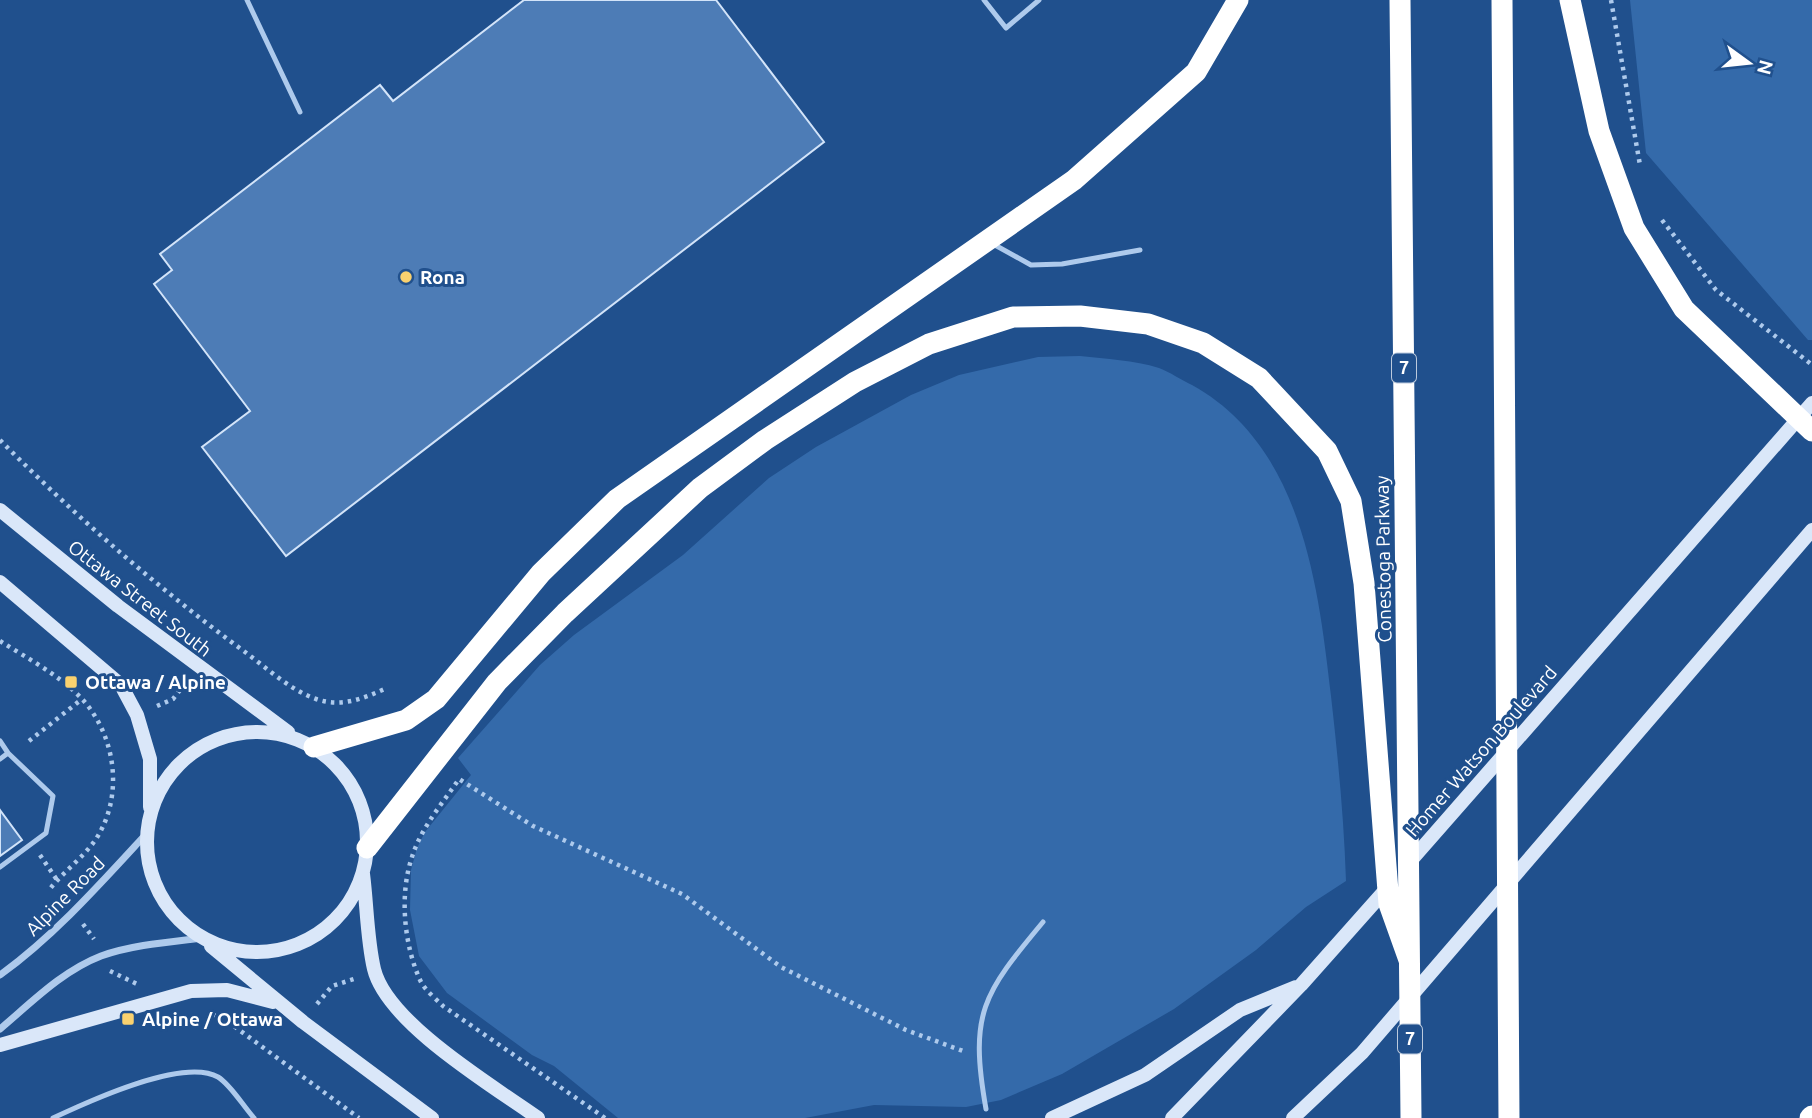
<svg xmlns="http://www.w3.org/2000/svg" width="1812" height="1118" viewBox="0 0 1812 1118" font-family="Ubuntu,sans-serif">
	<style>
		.green { fill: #346aaa }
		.building { fill: #4d7cb6; stroke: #d3e4f9; stroke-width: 2 }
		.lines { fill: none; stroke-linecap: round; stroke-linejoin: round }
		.path { stroke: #aecaec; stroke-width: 4.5; stroke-dasharray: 3.5 5; stroke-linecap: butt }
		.service { stroke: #aecaec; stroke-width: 5 }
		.minor { stroke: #aecaec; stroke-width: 7 }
		.secondary { stroke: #dae7f9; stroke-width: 14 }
		.motorway { stroke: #fff; stroke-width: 21 }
		.poi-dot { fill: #f9d16f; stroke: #20508d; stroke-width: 2.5 }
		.labels { text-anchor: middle; stroke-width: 6; stroke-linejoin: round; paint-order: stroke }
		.shield { fill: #20508d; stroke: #bccadd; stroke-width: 2 }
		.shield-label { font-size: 18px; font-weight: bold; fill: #fff }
		.poi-label { font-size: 19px; font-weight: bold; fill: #fff; stroke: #20508d; text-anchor: start }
		.street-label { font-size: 19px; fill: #fff; stroke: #20508d }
	</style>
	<rect width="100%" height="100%" fill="#20508d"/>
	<path class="green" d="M1630,0H1812V340H1808L1646,153Z
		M1080,356C1106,359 1134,360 1159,368C1170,372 1181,380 1192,385C1302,446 1318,584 1331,696C1338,758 1344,819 1346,881L1306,907L1256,950L1174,1009L1062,1074L1001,1100L966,1107L874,1105L805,1118H618L554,1066L532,1055L447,993L419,956L410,910L411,870L417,848L425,832L471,775L458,758L540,665L574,635L683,555L769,478L816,447L911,395L959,375L1038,357Z"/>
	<path class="building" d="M524,0H716L824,142L286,556L202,447L250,411L154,284L172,270L160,254L380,85L393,101Z
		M0,810L22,840L0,856Z"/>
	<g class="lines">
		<path class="path" d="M1611,0L1640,165
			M1662,220L1716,290L1811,364
			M0,440C76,517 158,588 245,652C267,668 290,690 316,699C342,708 364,698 387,688
			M0,641C27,658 61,676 83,700C116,737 124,796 96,839C83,858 63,872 49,890
			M157,706L173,699L180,690
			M29,741L82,699
			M40,855L57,880
			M83,924L94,939
			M110,971L139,985
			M317,1004L332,986L354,979
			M212,1014L227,1021L359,1118
			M605,1118L443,1006C436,999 426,991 421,982C404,946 399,895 412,857C421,828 442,804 459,779L533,826L682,894L781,967L906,1030L963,1051"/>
		<path class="service" d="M247,0L300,112
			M984,0L1006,28L1039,0
			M993,244L1031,265L1062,264L1140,250
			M0,741L8,753L0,759
			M0,867L46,833L53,796L8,753
			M986,1109C969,1013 983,994 1043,922
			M53,1118C87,1102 183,1057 218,1077C231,1085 243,1106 254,1118"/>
		<path class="minor" d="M0,975C55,935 100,884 147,833
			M0,1029C31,1003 62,971 101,956C132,945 169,942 202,938"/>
		<path class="secondary" d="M0,510L118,606L288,732
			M0,582L121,685L137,715L150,759V807
			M147 842a110 110 0 1 1 220 0a110 110 0 1 1-220 0Z
			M1407,865L1812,403
			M363,874C367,905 367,939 374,969C387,1023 493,1086 538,1118
			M211,946L303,1022L432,1118
			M0,1045L191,991L227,990L273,1002
			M1052,1118L1145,1075L1240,1010L1296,987
			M1172,1118L1301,985L1389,886
			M1293,1118L1362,1053L1812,530"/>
		<path class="motorway" d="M1400,0L1411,1118
			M1502,0L1509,1118
			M1570,0L1599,131L1634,228L1684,309L1812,431
			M314,747L406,720L436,699L541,573L617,499L1074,180L1196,72L1238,0
			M367,848L497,682L565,613L700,488L765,440L855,382L929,344L1013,317L1080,316L1148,324L1203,343L1259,378L1327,451L1351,501L1364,583L1389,904L1409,960
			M1810,1118L1812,1116"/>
	</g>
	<g class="poi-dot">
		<circle cx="406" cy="277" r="7"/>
		<rect x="64" y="675" width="14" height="14" rx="3.5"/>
		<rect x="121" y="1012" width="14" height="14" rx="3.5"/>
	</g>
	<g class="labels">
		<g class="shield">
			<rect x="1392" y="353.5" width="24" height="29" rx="5"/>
			<rect x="1398" y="1024.5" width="24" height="29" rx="5"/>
		</g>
		<g class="shield-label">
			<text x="1404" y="374">7</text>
			<text x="1410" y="1045">7</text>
		</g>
		<g class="poi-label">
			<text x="420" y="284">Rona</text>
			<text x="85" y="689">Ottawa / Alpine</text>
			<text x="142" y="1026">Alpine / Ottawa</text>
		</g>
		<g class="street-label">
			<text transform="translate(1383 559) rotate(-91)" y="7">Conestoga Parkway</text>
			<text transform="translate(140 598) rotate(38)" y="7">Ottawa Street South</text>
			<text transform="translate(1481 751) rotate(-49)" y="7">Homer Watson Boulevard</text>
			<text transform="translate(65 896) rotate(-45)" y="7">Alpine Road</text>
		</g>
	</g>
	<g transform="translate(1749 63) rotate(105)" stroke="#20508d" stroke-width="5" paint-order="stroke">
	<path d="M0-5L12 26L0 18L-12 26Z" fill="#ffffff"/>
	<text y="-10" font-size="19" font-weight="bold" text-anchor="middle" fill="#ffffff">N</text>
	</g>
</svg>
